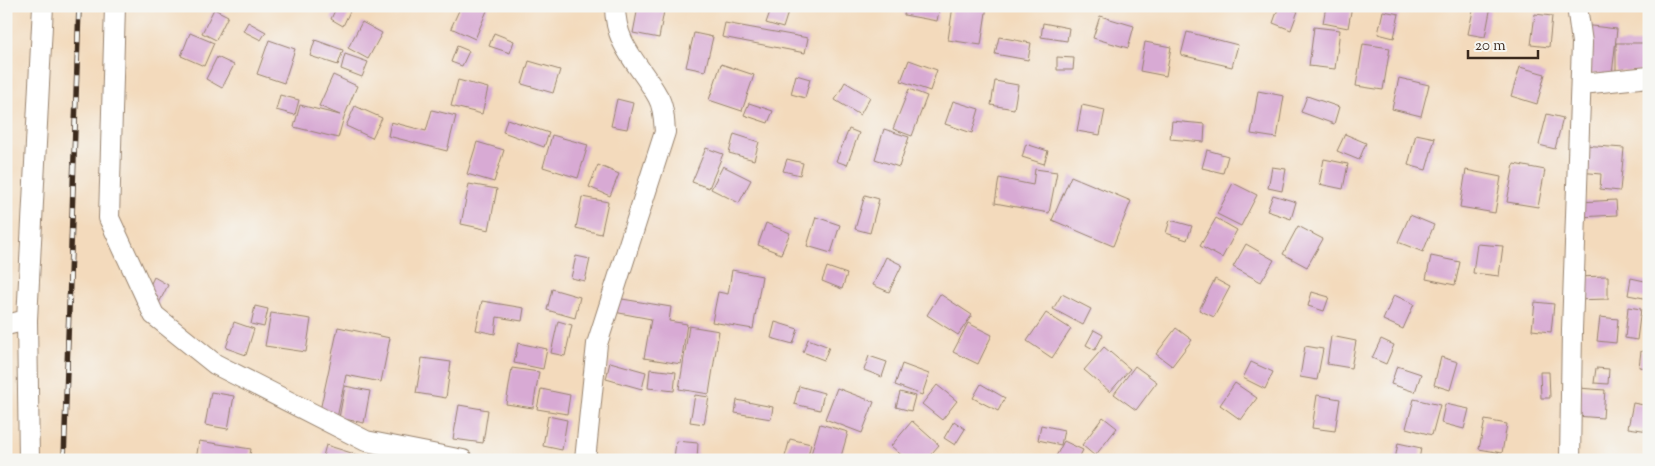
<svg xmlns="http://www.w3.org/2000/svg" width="1655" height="466" viewBox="0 0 1655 466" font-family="'Sorts Mill Goudy',serif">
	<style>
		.building { fill: #d8aad4 }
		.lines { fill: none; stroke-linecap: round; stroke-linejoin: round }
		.minor-casing { stroke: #97826d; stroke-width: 22 }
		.minor { stroke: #fff; stroke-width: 20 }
		.rail-casing { stroke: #3b2a1e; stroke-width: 5.5 }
		.rail { stroke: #f6f6f2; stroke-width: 4; stroke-dasharray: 11; stroke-linecap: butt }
	</style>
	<rect width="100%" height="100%" fill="#f6f6f2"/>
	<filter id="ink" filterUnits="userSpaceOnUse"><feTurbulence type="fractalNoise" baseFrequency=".02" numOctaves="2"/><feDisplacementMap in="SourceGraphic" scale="10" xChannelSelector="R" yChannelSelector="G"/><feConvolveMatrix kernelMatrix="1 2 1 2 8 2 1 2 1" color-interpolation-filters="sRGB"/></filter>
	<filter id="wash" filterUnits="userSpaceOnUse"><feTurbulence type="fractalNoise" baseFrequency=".0096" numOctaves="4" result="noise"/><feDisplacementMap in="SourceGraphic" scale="20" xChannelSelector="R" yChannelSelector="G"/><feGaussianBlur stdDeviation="1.12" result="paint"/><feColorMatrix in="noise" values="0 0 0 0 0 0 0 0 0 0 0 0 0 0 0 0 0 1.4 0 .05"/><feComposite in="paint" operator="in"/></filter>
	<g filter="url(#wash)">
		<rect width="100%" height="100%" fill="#f3dabc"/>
		<g id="blocks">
			<path class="building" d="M337,6L351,9L343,26L331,19Z
				M461,6H489L475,39L451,28Z
				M772,6H790L783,28L766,23Z
				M906,6H940L937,21L904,15Z
				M953,6H987L981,45L948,40Z
				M1279,6L1298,11L1291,30L1273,23Z
				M1326,6H1352L1348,28L1323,23Z
				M1474,6H1491L1485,37L1468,34Z
				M638,7L664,11L659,38L633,33Z
				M214,9L228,16L216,40L202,33Z
				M1383,11L1399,14L1394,38L1378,34Z
				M1535,14L1552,16L1549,47L1531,45Z
				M1100,16L1134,26L1128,48L1093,38Z
				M248,22L266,32L261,40L243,31Z
				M362,22L382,33L368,59L348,48Z
				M725,23L808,38L805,53L722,37Z
				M1043,23L1069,28L1067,41L1041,37Z
				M1583,25L1617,29L1612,75L1579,72Z
				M1314,27L1340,30L1335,69L1309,66Z
				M1187,32L1238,45L1232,67L1181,55Z
				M190,33L214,43L204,66L181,56Z
				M494,33L514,41L510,53L489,46Z
				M694,33L713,37L705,71L686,67Z
				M999,37L1031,43L1028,60L995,54Z
				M269,40L295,49L284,83L257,74Z
				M315,40L343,50L338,65L310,56Z
				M1145,42L1171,47L1166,76L1140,71Z
				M1616,43H1649V71H1616Z
				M1363,44L1390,48L1383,90L1356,86Z
				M457,46L469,51L462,66L451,62Z
				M345,54L368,62L362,77L341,69Z
				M217,57L234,65L222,88L206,79Z
				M1057,57L1074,58L1073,70H1057Z
				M909,60L937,70L930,91L901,81Z
				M529,61L560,70L553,93L522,84Z
				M721,64L754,75L742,111L709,100Z
				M1520,67L1545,74L1537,104L1511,96Z
				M333,75L357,86L344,117L338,138L294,127L300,105L340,115L319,106Z
				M796,75L810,79L805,98L791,94Z
				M1399,78L1429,85L1421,116L1392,109Z
				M458,80L488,88L482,114L451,106Z
				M995,81L1018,85L1014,109L991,105Z
				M845,82L870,97L860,115L835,100Z
				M909,89L927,96L912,136L893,129Z
				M1258,91L1284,96L1277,138L1251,134Z
				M280,95L299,100L295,115L276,110Z
				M1307,96L1339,107L1334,124L1301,112Z
				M617,99L633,103L627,129L611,126Z
				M953,101L979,109L972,133L945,124Z
				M749,103L773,111L768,123L744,115Z
				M1082,105L1105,110L1100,135L1077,131Z
				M355,106L382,118L372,138L346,126Z
				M432,110L456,116L447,151L388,136L391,122L426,131Z
				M1547,114L1563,118L1555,149L1539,145Z
				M507,119L549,133L544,147L503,132Z
				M1172,121L1205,124L1204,142L1170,139Z
				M849,129L859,133L847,165L836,161Z
				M884,129L909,137L899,167L875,159Z
				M734,134L759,142L754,160L729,153Z
				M1345,134L1366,143L1359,160L1337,151Z
				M1416,134L1435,138L1426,170L1408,165Z
				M552,135L588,145L578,178L543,167Z
				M477,142L504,150L494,182L467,174Z
				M1026,144L1048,151L1044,164L1022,157Z
				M1582,145L1624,148L1620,191L1600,189L1601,174L1579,172Z
				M706,148L723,154L709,188L692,182Z
				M1207,150L1228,156L1223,173L1202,168Z
				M787,159L803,163L800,175L783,171Z
				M1324,159L1348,164L1343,189L1319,184Z
				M1514,164L1545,170L1538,207L1507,202Z
				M598,165L619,174L610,196L589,187Z
				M723,166L751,180L739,203L711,189Z
				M1272,167L1286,169L1282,191L1268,188Z
				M1035,169L1057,172L1049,213L995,203L999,178L1033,185Z
				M1466,170L1501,177L1495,213L1460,207Z
				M1071,176L1131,201L1113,246L1052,220Z
				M1233,183L1257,195L1241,226L1217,214Z
				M469,184L497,189L489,230L461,224Z
				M865,195L879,199L870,233L855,229Z
				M1273,195L1296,202L1291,219L1267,211Z
				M582,197L608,202L601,234L576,228Z
				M1616,200L1617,215L1580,217V202Z
				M1410,215L1434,225L1423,252L1398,242Z
				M816,217L840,225L831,253L807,246Z
				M1216,218L1237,230L1222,258L1200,246Z
				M1170,220L1192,226L1187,240L1166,233Z
				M766,223L790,233L781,254L758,245Z
				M1298,226L1323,239L1307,267L1283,254Z
				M1246,244L1274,260L1261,282L1233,267Z
				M1477,244L1503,246L1499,276L1473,273Z
				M576,256L590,259L585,281L571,278Z
				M1431,256L1460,262L1455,285L1426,279Z
				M886,257L902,265L889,292L873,285Z
				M827,267L847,274L842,289L822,281Z
				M732,270L762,276L753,329L712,322L718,292L728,294Z
				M1608,276V299L1574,300L1573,277Z
				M154,277L168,285L154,313L140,306Z
				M1631,278L1649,282V299L1628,295Z
				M1215,279L1230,287L1214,317L1199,310Z
				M552,289L580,297L575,318L547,310Z
				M1312,292L1329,297L1324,311L1308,306Z
				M940,294L972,315L958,335L927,315Z
				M1062,294L1091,309L1083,325L1053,309Z
				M1394,295L1414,304L1403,329L1383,320Z
				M616,298L671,307L669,321L687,324L681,364L644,358L651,319L614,312Z
				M482,301L524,308L522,321L497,317L495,334L476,330Z
				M1535,302L1554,304L1551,332L1532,330Z
				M255,306L268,309L264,327L251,324Z
				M1628,307L1641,309L1637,340L1625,338Z
				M271,313L311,319L306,352L265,346Z
				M1046,313L1071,329L1052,358L1027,341Z
				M1600,317L1618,319L1616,343L1597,341Z
				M558,321L572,325L565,356L551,353Z
				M234,322L254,329L246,355L226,348Z
				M775,322L798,329L793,344L771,338Z
				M968,323L992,335L978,364L953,352Z
				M689,326L719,331L709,394L679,389Z
				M338,327L390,338L381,382L346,375L337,418L319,415Z
				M1176,328L1192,340L1172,366L1156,354Z
				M1094,330L1103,335L1095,350L1086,345Z
				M1331,336L1356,341L1351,368L1327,364Z
				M808,339L829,347L824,360L803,352Z
				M1381,339L1394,345L1386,364L1372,358Z
				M518,343L547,349L543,369L514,363Z
				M1305,346L1323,349L1317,380L1300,377Z
				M1104,347L1130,369L1110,392L1084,370Z
				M1641,351L1649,352V368L1639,367Z
				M869,356L887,362L882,377L864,370Z
				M1441,357L1458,362L1450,390L1434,385Z
				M422,358L451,362L446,398L416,393Z
				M610,362L646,372L642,389L606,379Z
				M1251,362L1273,372L1265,389L1243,378Z
				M902,364L929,374L922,395L895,385Z
				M1135,366L1157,382L1136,410L1114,394Z
				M1397,366L1421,374L1415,392L1391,384Z
				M512,368L539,372L533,408L506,404Z
				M1596,368L1609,369L1608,384L1594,383Z
				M650,369L676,372L674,391L648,388Z
				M1540,372H1549L1550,398H1541Z
				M1235,383L1257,398L1241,420L1220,405Z
				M981,384L1005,398L998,411L973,398Z
				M937,385L957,401L942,420L922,404Z
				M345,386L370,391L364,423L339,418Z
				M799,386L824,393L820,410L794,404Z
				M837,388L874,402L862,433L825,419Z
				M1578,388L1605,390L1603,418L1575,416Z
				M541,389L570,395L567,414L537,409Z
				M211,392L234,396L228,429L205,425Z
				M900,392L915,396L911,411L896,407Z
				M695,395L709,397L704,424L690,422Z
				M1317,395L1340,399L1335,431L1312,428Z
				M1414,399L1440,405L1432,435L1406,428Z
				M737,400L773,407L771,419L735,413Z
				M1633,403L1649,406V431L1628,428Z
				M1445,404L1469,409L1464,429L1441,423Z
				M459,405L488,410L483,443L453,439Z
				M548,416L567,420L562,450L543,446Z
				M1103,417L1117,428L1095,456L1082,445Z
				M1485,420L1507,424L1502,453L1479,449Z
				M912,421L939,445L926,460H907L891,446Z
				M954,421L965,429L955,445L944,438Z
				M820,424L848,432L840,460H831L811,454Z
				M1041,425L1064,430L1061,445L1038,440Z
				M790,439L811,444L807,460H784Z
				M199,441L251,449L249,460H196Z
				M676,441L698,443L697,460L674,459Z
				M1064,441L1083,450L1078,460H1054Z
				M1398,443L1421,448L1419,460H1395Z
				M326,445L361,456L360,460H322Z"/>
		</g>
	</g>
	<g filter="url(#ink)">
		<use href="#blocks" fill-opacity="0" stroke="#97826d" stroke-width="1"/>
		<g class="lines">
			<defs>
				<path id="minor" d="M115,6L109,218L154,315L215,364L366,441L463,460
					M1582,84L1649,77
					M6,325L27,320
					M29,460L27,320L43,6
					M585,460L597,344L665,132C664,121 664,107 658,97C640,64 615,47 615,6
					M1570,460L1572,330L1582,43L1577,6"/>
			</defs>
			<use href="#minor" class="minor-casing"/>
			<use href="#minor" class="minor"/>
			<defs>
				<path id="rail" d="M64,460L79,6"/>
			</defs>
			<use href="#rail" class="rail-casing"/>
			<use href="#rail" class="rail"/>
		</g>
	</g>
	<rect width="1655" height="466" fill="none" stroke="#f6f6f2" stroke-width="25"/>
	<path d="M1468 50v8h70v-8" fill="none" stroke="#3b2a1e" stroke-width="2.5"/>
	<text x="1475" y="50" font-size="15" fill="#3b2a1e" stroke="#f6f6f2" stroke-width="4" paint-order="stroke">20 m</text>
</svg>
